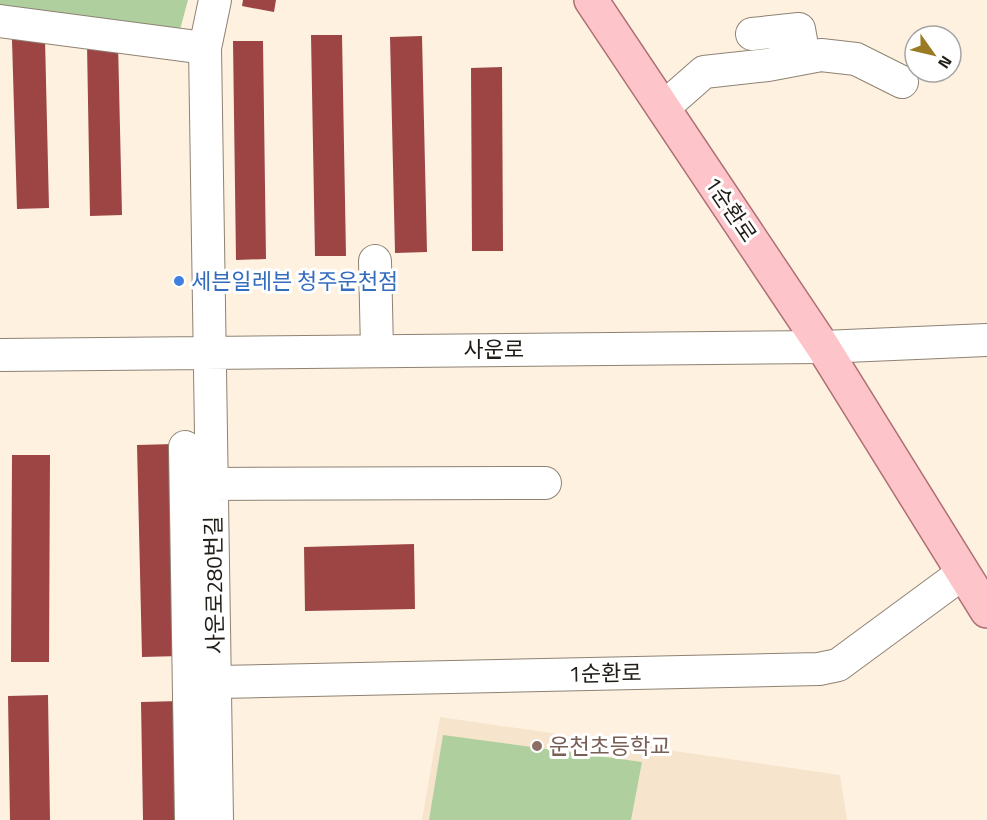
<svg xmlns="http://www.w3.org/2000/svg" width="987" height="820" viewBox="0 0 987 820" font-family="'Titillium Web','Noto Sans KR',sans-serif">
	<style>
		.built { fill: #f6e4cd }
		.green { fill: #afd09e }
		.building { fill: #9c4544 }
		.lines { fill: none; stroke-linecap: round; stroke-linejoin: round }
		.minor-casing { stroke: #8e8273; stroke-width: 34 }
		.major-casing { stroke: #ae6f74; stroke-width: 36 }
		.minor { stroke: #fff; stroke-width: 32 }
		.major { stroke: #fdc4ca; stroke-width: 33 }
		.shop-dot { fill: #3f7fe0; stroke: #fff; stroke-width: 2 }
		.education-dot { fill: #8d6e63; stroke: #fff; stroke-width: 2 }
		.labels { text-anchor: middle; stroke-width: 6; stroke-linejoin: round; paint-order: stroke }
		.street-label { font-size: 22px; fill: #201c16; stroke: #fff }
		.shop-label { font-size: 22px; fill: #366cbe; stroke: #fff; text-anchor: start }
		.education-label { font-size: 22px; fill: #785e54; stroke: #fff; text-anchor: start }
	</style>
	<rect width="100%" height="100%" fill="#fef1e0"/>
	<path class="built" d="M440,717L840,775L847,820H422Z"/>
	<path class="green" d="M0,0H188L178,37L0,15Z
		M443,735L642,762L631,820H429Z"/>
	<path class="building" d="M243,0H276L274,12L242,6Z
		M311,35H342L346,256H315Z
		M422,36L427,252L395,253L390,37Z
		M45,39L49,208L17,209L12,40Z
		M233,41H263L266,259L236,260Z
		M118,43L122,215L90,216L87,44Z
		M502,67L503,251H472L471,68Z
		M174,444L180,656L142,657L137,445Z
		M12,455H50L49,662H11Z
		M414,544L415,609L305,611L304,547Z
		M48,695L50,820H10L8,696Z
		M180,701L181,820H143L141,702Z"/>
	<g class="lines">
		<defs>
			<path id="minor" d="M215,0L205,48L217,820
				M0,21L205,48
				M752,34L799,29L804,57
				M663,108L704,72L768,65L821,55L856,59L902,82
				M375,261L377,350
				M0,355L823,347L987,340
				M185,447L191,820
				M212,484L545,483
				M217,682L819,669L838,665L963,573"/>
			<path id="major" d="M591,0L823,347L987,611"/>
		</defs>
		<use href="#minor" class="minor-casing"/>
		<use href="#major" class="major-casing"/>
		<use href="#minor" class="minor"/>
		<use href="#major" class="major"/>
	</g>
	<circle class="shop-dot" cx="179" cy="281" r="6"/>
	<circle class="education-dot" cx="537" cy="746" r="6"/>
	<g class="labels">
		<g class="street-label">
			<text transform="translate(731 209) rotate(56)" y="8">1순환로</text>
			<text x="494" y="357">사운로</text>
			<text transform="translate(214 585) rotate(-91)" y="8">사운로280번길</text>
			<text transform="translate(605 673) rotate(-1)" y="8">1순환로</text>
		</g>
		<g class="shop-label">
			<text x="191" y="289">세븐일레븐 청주운천점</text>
		</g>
		<g class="education-label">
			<text x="549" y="754">운천초등학교</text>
		</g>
	</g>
	<g transform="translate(933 54) rotate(124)"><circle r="28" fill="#ffffff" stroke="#a6a4a2" stroke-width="1.5"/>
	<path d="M0-4.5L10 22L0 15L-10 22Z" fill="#9a7b24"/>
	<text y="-9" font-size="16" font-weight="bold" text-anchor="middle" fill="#201c16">N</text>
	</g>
</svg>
